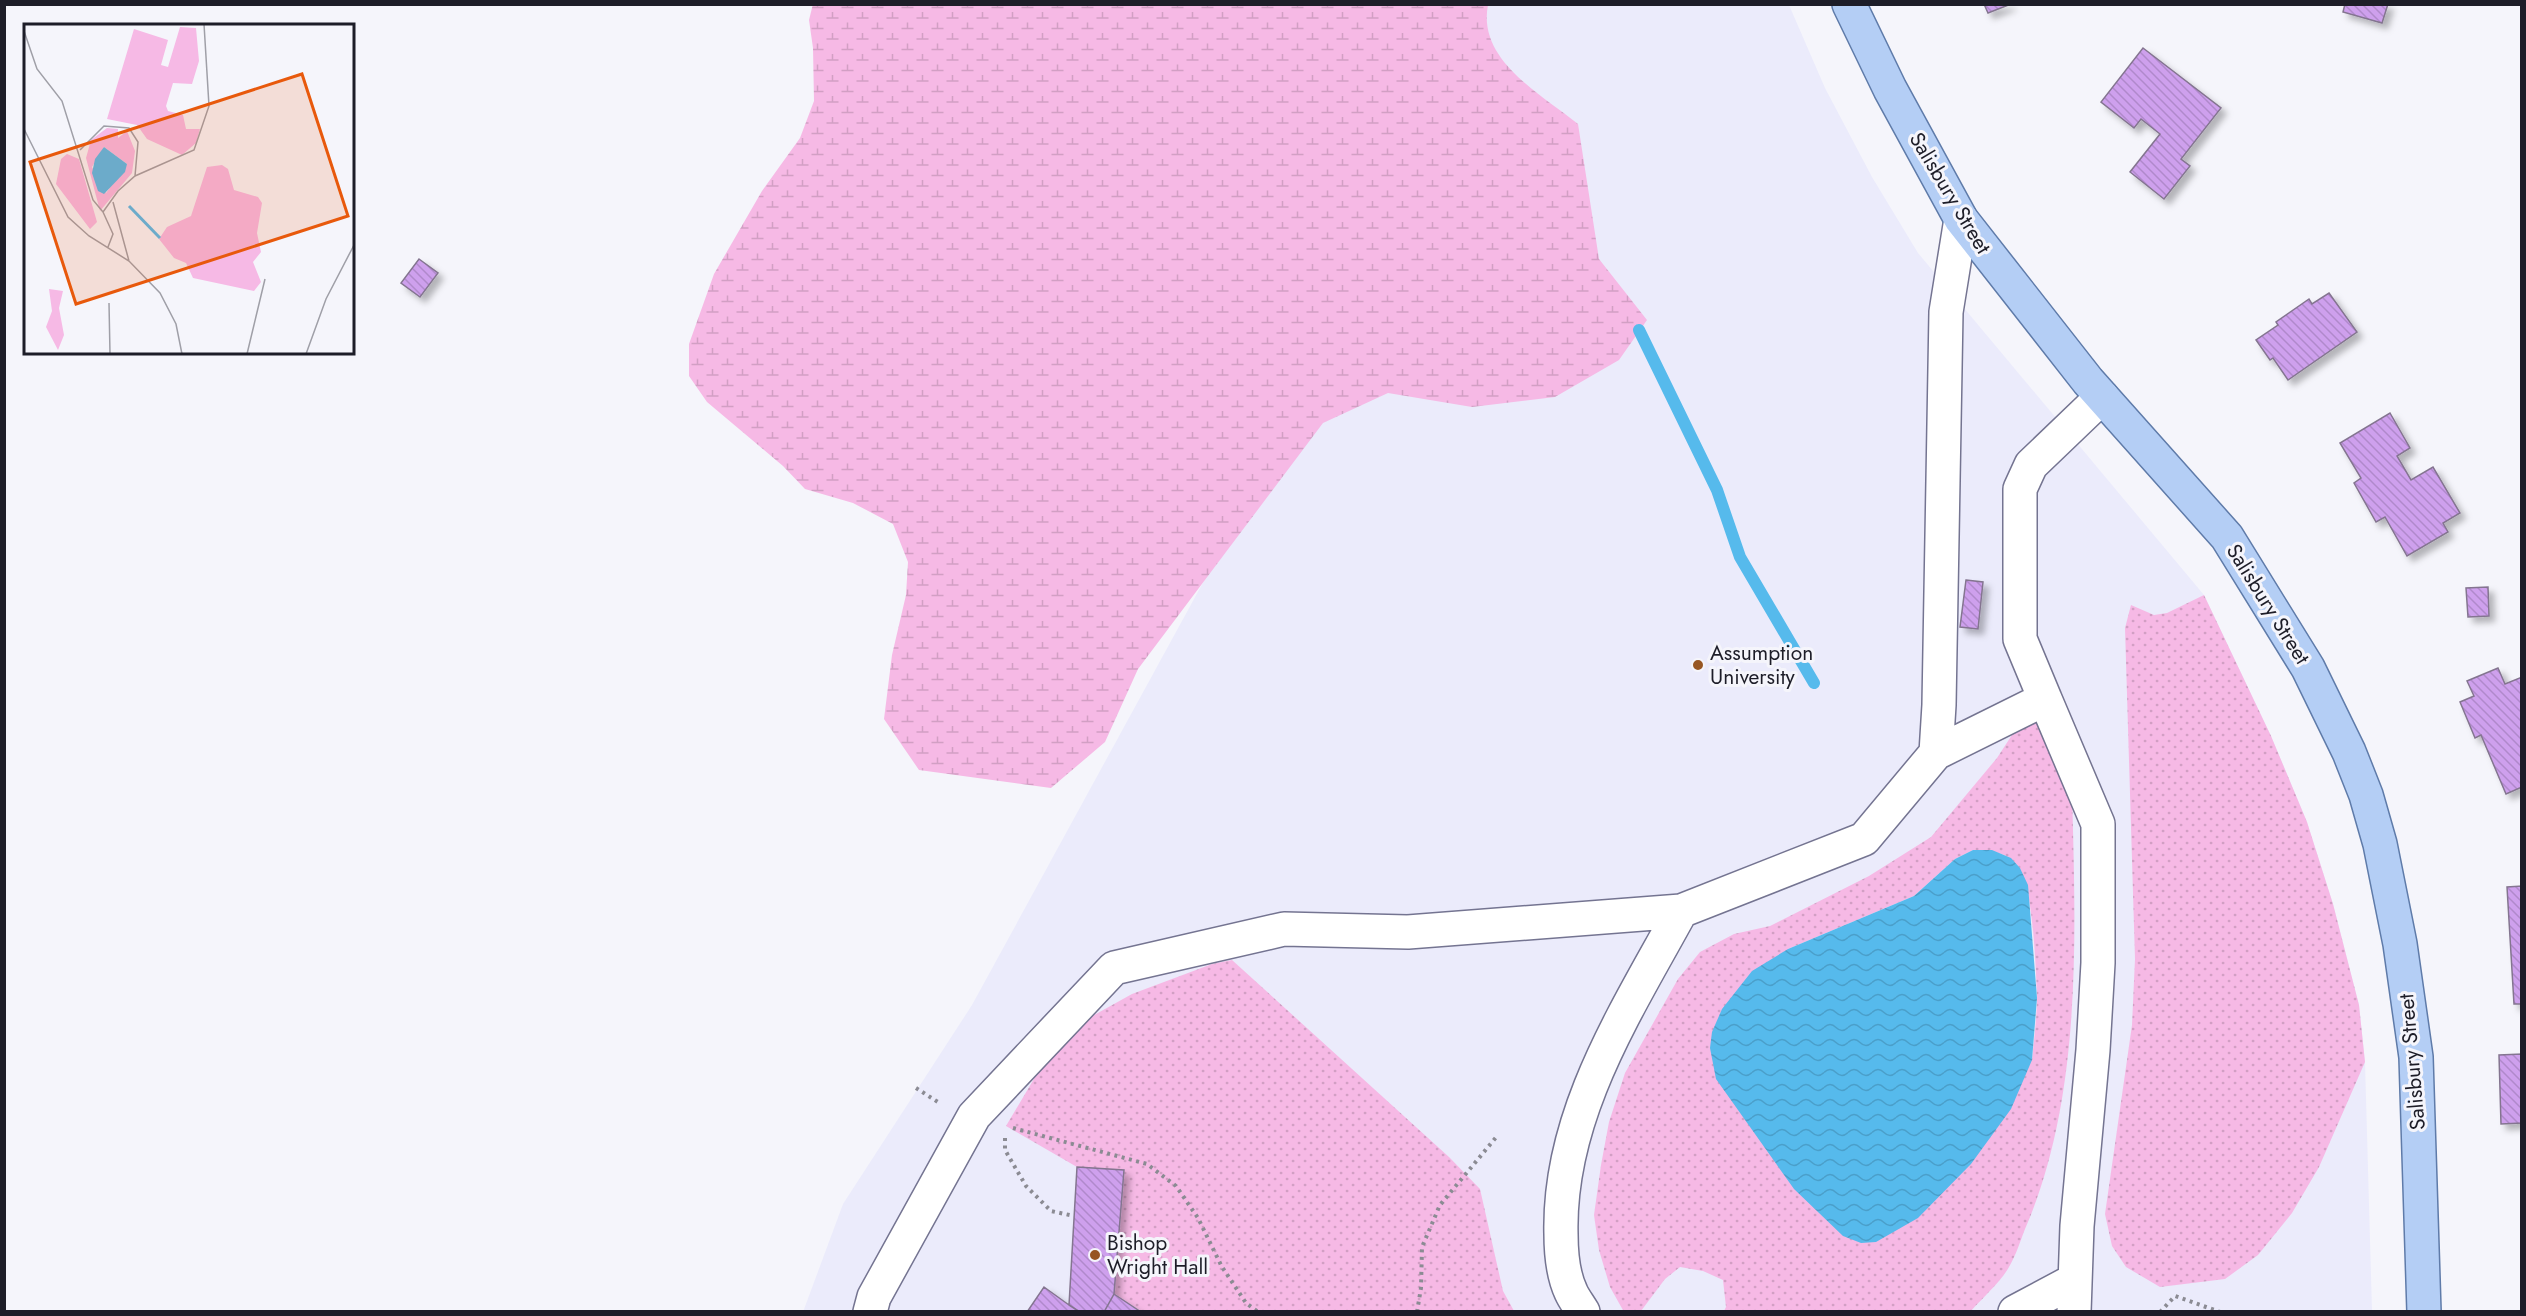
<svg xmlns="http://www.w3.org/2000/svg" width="2526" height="1316" viewBox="0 0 2526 1316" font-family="Jost,sans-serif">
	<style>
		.built { fill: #ebebfb }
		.grass { fill: url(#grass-dots); fill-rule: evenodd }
		.wetland { fill: url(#wetland-marsh) }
		.water { fill: url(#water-waves) }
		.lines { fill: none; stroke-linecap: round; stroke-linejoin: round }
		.stream { stroke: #56baec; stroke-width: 12 }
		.building { fill: url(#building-back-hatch); stroke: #847590; stroke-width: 1.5; filter: url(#shadow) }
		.minor-casing { stroke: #747491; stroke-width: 36 }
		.major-casing { stroke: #5f7ba9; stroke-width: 36 }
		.path { stroke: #8b8b93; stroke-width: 4; stroke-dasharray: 3 4.5; stroke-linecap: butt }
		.minor { stroke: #fff; stroke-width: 33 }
		.major { stroke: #b4cef5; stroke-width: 33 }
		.poi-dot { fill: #975623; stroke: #f5f5fb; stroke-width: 2 }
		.labels { text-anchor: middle; stroke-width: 6; stroke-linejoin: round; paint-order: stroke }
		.street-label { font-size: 21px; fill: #1d1d28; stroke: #f5f5fb }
		.poi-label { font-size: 21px; fill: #1d1d28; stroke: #f5f5fb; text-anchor: start }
		.inset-river { fill: none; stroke: #56baec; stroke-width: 3 }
		.inset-road { fill: none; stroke: #9f9fa7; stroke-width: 1.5 }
		.view { fill: #e8590c; fill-opacity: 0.15; stroke: #e8590c; stroke-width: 3 }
		.inset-edge { fill: none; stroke: #1d1d28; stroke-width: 3 }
	</style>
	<defs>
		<pattern id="grass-dots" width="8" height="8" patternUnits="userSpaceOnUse" patternTransform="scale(1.5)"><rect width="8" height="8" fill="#f6b9e5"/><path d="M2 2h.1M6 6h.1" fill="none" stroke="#d29fc4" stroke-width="1.8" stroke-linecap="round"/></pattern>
		<pattern id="wetland-marsh" width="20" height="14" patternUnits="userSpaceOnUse" patternTransform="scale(1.5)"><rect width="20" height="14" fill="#f6b9e5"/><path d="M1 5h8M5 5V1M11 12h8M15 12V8" fill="none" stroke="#d29fc4"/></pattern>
		<pattern id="water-waves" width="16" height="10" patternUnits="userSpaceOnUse" patternTransform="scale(1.5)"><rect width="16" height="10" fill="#56baec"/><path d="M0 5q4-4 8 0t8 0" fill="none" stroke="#4a9fca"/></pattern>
		<pattern id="building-back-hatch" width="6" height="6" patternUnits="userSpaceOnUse" patternTransform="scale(1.5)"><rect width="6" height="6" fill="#cea0ed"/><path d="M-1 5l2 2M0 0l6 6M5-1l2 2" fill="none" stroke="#b089cb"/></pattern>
		<filter id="shadow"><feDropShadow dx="5.5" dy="5.5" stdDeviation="3" flood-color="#0004"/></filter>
	</defs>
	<rect width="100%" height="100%" fill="#f5f5fb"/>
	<path class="built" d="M1436,5H1789L1825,88L1872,177L1918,253L2204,595L2271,736L2307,822L2333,904L2359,1005L2365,1062L2372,1311L803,1312L843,1204L972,1005L1264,471Z"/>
	<path class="grass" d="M2204,595L2271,736L2307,822L2333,904L2359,1005L2365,1062L2319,1167L2292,1213L2258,1255L2225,1279L2160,1287L2126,1267L2112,1246L2105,1214L2132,1025L2135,959L2125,628L2131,605L2154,615L2167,613Z
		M2031,713L2071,750C2074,905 2088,1084 2025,1229C2020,1242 2016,1255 2009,1267C2000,1283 1983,1297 1971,1311H1724L1726,1307L1723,1280L1703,1271L1680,1267L1665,1279L1641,1311L1624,1312L1610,1287L1599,1250L1594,1215L1601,1165L1609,1122L1625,1073L1678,979L1700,952L1734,934L1770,926L1869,876L1931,837L1997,758L2021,721ZM1973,850C1990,850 2007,852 2018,866C2033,883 2036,970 2037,996C2037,1017 2034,1039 2032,1060L1788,949L1914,896L1955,859Z
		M1232,960L1449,1157L1480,1189L1503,1291L1514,1311H1141L1114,1294L1124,1170L1077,1167L1006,1126L1041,1067L1078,1024L1132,994L1212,964Z"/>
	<path class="wetland" d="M813,4L1488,5C1477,60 1541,94 1578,124L1599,259L1647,320L1619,360L1555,397L1472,407L1388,393L1323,423L1138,669L1105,742L1051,788L919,770L884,719L892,655L906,595L908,562L893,524L853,503L805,489L783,466L707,402L689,376V344L714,274L762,191L800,138L814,101L813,48L809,20Z"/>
	<path class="water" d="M1973,850H1992L2011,858L2020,868L2028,885L2037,998L2032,1060L2011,1109L1971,1164L1918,1218L1876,1242L1861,1243L1843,1236L1794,1189L1716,1079L1710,1048L1712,1032L1722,1009L1752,971L1788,949L1914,896L1955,859Z"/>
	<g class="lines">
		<path class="stream" d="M1639,330L1717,490L1740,557L1814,683"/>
	</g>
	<path class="building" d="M1984,4H2011L1988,13Z
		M2345,4H2388L2382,23L2343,12Z
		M2143,48L2221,108L2181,159L2190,166L2164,199L2130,172L2160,134L2141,119L2134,128L2101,102Z
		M419,259L438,273L420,297L401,283Z
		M2329,293L2357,332L2288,380L2273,358L2270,360L2256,340L2278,325L2276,322L2309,299L2312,304Z
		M2390,413L2410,448L2397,456L2411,480L2433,467L2460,513L2443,523L2448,532L2407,556L2385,517L2376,522L2354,483L2361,478L2340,443Z
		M1966,580L1983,582L1978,629L1960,627Z
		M2488,587L2489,616L2468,617L2466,588Z
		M2498,668L2505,684L2522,677V787L2506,794L2481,735L2475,738L2460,702L2474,696L2467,681Z
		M2522,886V1004H2514L2507,887Z
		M2522,1054V1123L2501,1124L2499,1055Z
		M1077,1167L1124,1170L1114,1294L1104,1312H1080L1069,1305Z
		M1044,1287L1069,1305L1080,1312H1027Z
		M1114,1294L1141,1312H1104Z"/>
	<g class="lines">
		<defs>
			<path id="minor" d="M2045,699L2020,639V489L2031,465L2102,397
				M1936,753L1939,705L1946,312L1961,219
				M870,1312L874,1297L974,1116L1114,968L1284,929L1408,932L1681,911L1864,839L1936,753L2045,699L2098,824V963L2093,1050L2077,1226L2074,1312
				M1583,1312C1579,1305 1574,1299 1571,1292C1563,1275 1561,1253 1561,1234C1558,1115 1626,1012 1681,911
				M2015,1312L2075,1280"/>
			<path id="major" d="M1849,4L1890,89L1961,219L2088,381L2227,537L2308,668L2349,752L2366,795L2380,844L2400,944L2416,1057L2424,1312"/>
		</defs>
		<use href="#minor" class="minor-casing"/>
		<use href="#major" class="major-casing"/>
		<path class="path" d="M916,1088L941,1104
			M1013,1128L1147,1164L1176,1186L1198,1218L1222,1267L1246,1303L1258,1312
			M1005,1138V1150L1026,1186L1051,1211L1074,1216
			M1417,1312L1421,1288L1422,1247L1440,1205L1498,1135
			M2160,1312L2175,1296L2220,1312"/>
		<use href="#minor" class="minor"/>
		<use href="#major" class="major"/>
	</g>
	<g class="poi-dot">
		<circle cx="1698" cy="665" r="6"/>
		<circle cx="1095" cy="1255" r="6"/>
	</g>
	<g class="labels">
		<g class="street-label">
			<text transform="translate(1950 193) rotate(59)" y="7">Salisbury Street</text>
			<text transform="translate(2268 604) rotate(58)" y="7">Salisbury Street</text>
			<text transform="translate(2412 1062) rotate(-95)" y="7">Salisbury Street</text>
		</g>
		<g class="poi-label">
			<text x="1710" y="660">Assumption<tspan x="1710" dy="24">University</tspan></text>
			<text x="1107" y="1250">Bishop<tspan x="1107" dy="24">Wright Hall</tspan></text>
		</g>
	</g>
	<g transform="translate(24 24)">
		<rect width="330" height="330" fill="#f5f5fb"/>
		<path d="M156,3L172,4L175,37L168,60L149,59L142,82L144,87L159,91L162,105H176L172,119L158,131L123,115L113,101L83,95L110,5L144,16L137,41L144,43ZM83,104L94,105V114L103,107L111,127L108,149L76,187L62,134L67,116ZM80,123L103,140L82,169L68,143ZM43,130L55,135L73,198L66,205L32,160L37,135Z" fill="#f6b9e5" fill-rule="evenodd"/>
		<path d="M198,141L204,145L210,166L234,173L238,179L233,209L237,228L229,238L237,258L230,267L169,254L162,239L150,234L135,215L143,203L167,192L183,143ZM25,265L39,267L35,284L40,311L34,326L22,303L28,287Z" fill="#f6b9e5"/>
		<path d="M80,123L103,140L101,148L80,170L74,167L68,149L71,135Z" fill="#56baec"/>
		<path class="inset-river" d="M105,182L136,214"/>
		<path class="inset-road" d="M0,7L13,45L38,77L69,176L79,188L94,167L111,152L170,126L185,82L180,0M0,105L44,193L65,212L105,237L136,269L152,300L158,330M56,126L80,102L105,104L114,118L111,152M89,178L105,237M79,188L89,210L84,223M85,279L86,330M223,330L241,255M282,330L302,275L330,221"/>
		<path class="view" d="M278,50L324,192L52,280L6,138Z"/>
		<rect width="330" height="330" class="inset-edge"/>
	</g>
	<rect width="2526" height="1316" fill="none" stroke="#1d1d28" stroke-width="12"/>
</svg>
